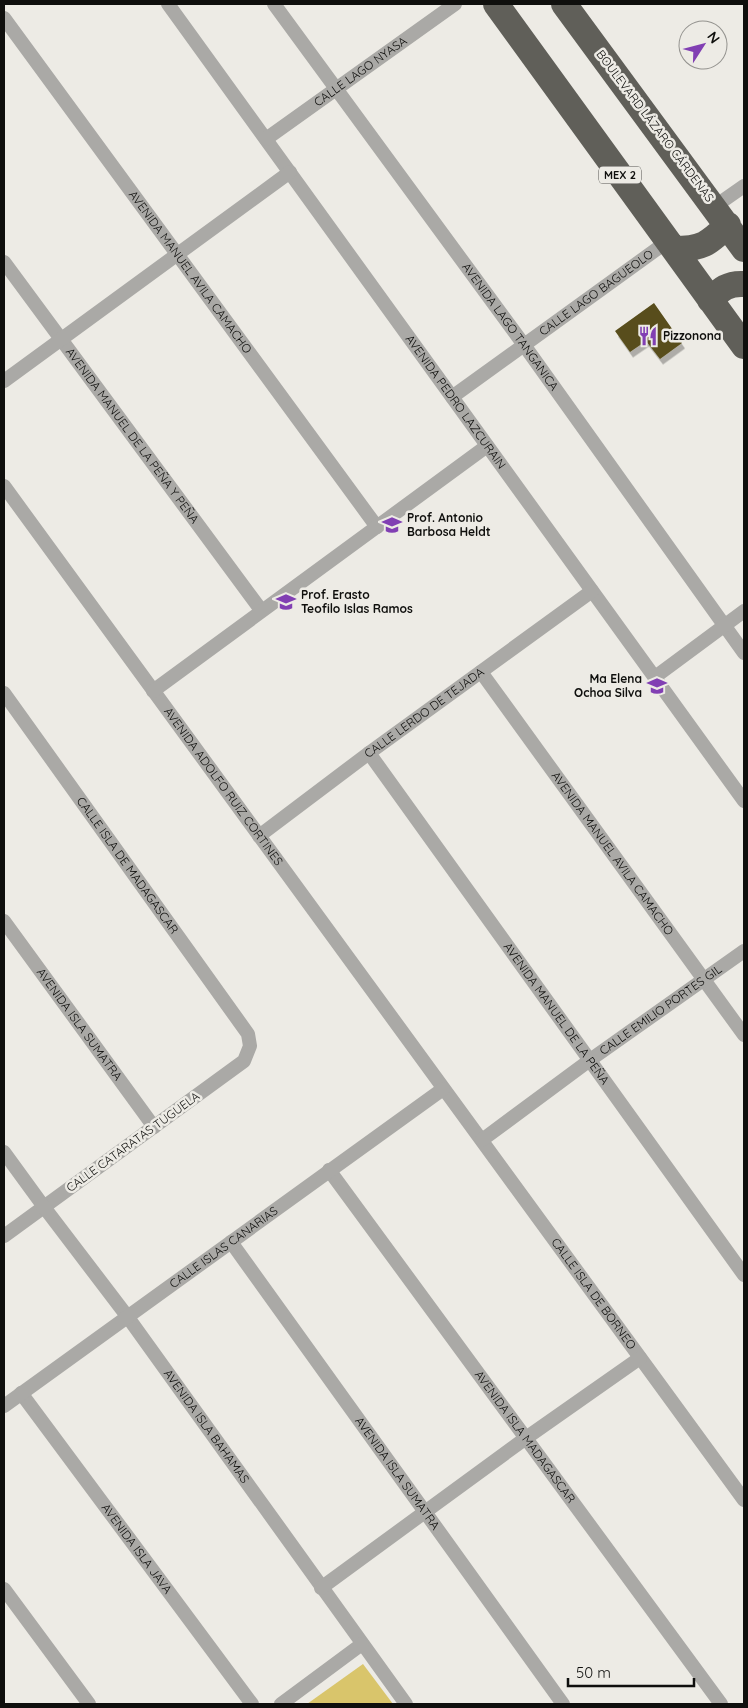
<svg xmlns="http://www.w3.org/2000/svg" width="748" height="1708" viewBox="0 0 748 1708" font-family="Quicksand,sans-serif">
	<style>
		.green { fill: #d9c56b }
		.building { fill: #584d1b; filter: url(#shadow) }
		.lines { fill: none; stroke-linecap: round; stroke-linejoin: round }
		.street { stroke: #aaa9a6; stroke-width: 14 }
		.highway { stroke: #605f59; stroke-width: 26 }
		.labels { text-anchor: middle; stroke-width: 5; stroke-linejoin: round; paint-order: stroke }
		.shield { fill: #edebe5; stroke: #52514e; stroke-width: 1 }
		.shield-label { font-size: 11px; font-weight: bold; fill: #0f0f0d }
		.street-label { font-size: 12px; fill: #0f0f0d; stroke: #edebe5 }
		.poi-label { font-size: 12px; font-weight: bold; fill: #0f0f0d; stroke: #edebe5; text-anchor: start }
	</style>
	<defs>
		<filter id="shadow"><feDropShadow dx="3" dy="5.5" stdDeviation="0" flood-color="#0004"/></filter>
	</defs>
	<rect width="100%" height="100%" fill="#edebe5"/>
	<path class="green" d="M363,1664L393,1704H307Z"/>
	<path class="building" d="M654,303L682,343L660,359L646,341L630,352L615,331Z"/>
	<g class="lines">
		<g class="street">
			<path id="s1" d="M168,4L744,801"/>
			<path id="s2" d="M274,4L524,345L744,653"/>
			<path id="s3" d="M4,18L377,527"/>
			<path id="s4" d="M266,139L455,4"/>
			<path d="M714,207L744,186"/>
			<path id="s5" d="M4,262L261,610"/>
			<path d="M4,381L290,172"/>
			<path id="s6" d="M452,397L668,241"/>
			<path id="s7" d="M4,486L744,1500"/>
			<path id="s8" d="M481,672L744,1035"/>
			<path d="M655,677L744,611"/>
			<path d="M153,691L487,446"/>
			<path id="s9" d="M4,693L248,1034L250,1046L244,1061L4,1236"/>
			<path id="s10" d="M369,753L744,1275"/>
			<path id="s11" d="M259,836L369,753L592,591"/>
			<path id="s12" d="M4,921L154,1127"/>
			<path id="s13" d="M482,1140L590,1060L744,951"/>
			<path id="s14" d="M4,1152L44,1207L127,1316L406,1704"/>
			<path id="s15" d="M329,1170L721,1704"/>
			<path id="s16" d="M231,1242L563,1704"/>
			<path id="s17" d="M21,1393L252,1704"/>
			<path id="s18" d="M4,1406L443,1089"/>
			<path d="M321,1588L526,1438L640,1358"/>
			<path d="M4,1589L89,1704"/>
			<path d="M281,1704L362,1644"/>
		</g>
		<path class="highway" d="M496,4L744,346
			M564,4L744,249
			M674,249C702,249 708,244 728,225
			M710,300C721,289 728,283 744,284"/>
	</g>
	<defs>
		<symbol id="restaurant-bare" viewBox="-9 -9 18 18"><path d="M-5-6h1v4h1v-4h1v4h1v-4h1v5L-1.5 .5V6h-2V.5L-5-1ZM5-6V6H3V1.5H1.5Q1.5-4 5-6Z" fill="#813fb3" stroke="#edebe5" stroke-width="2.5" paint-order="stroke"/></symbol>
		<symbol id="school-bare" viewBox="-9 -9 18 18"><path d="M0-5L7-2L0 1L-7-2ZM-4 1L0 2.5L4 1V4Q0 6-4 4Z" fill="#813fb3" stroke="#edebe5" stroke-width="2.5" paint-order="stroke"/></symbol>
	</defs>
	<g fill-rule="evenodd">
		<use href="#restaurant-bare" x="634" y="322" width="28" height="28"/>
		<use href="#school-bare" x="378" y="511" width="28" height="28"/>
		<use href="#school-bare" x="272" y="588" width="28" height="28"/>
		<use href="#school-bare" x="643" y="672" width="28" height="28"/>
	</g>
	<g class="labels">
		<rect class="shield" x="599" y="166.5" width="42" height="17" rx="4"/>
		<g class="shield-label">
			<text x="620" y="179">MEX 2</text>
		</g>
		<g class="street-label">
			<text dy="4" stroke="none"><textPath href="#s4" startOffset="116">CALLE LAGO NYASA</textPath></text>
			<text transform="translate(655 126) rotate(53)" y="4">BOULEVARD LÁZARO CÁRDENAS</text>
			<text dy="4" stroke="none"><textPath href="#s3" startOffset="315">AVENIDA MANUEL AVILA CAMACHO</textPath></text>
			<text dy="4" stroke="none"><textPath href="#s6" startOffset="178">CALLE LAGO BAGUEOLO</textPath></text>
			<text dy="4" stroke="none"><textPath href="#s2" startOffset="400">AVENIDA LAGO TANGANICA</textPath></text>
			<text dy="4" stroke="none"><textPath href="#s1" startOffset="491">AVENIDA PEDRO LAZCURAIN</textPath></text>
			<text dy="4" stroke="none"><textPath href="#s5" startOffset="216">AVENIDA MANUEL DE LA PEÑA Y PEÑA</textPath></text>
			<text dy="4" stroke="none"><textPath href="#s11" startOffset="206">CALLE LERDO DE TEJADA</textPath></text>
			<text dy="4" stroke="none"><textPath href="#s7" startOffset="372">AVENIDA ADOLFO RUIZ CORTINES</textPath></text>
			<text dy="4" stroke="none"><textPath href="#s8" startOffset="224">AVENIDA MANUEL AVILA CAMACHO</textPath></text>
			<text dy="4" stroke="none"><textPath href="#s9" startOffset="212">CALLE ISLA DE MADAGASCAR</textPath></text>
			<text dy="4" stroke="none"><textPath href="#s13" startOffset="221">CALLE EMILIO PORTES GIL</textPath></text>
			<text dy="4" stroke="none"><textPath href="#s10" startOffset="321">AVENIDA MANUEL DE LA PEÑA</textPath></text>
			<text dy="4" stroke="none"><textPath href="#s12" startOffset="128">AVENIDA ISLA SUMATRA</textPath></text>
			<text transform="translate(133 1142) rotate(-36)" y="4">CALLE CATARATAS TUGUELA</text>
			<text dy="4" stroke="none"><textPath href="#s18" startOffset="271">CALLE ISLAS CANARIAS</textPath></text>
			<text dy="4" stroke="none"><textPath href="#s7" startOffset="1000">CALLE ISLA DE BORNEO</textPath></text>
			<text dy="4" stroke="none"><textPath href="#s14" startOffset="341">AVENIDA ISLA BAHAMAS</textPath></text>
			<text dy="4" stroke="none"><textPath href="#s15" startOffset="331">AVENIDA ISLA MADAGASCAR</textPath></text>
			<text dy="4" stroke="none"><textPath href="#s16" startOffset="285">AVENIDA ISLA SUMATRA</textPath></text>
			<text dy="4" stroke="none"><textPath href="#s17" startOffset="194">AVENIDA ISLA JAVA</textPath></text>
		</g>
		<g class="poi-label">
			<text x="663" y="340">Pizzonona</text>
			<text x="407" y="522">Prof. Antonio<tspan x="407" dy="14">Barbosa Heldt</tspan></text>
			<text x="301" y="599">Prof. Erasto<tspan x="301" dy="14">Teofilo Islas Ramos</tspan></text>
			<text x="642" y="683" text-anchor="end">Ma Elena<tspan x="642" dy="14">Ochoa Silva</tspan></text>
		</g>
	</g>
	<rect width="748" height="1708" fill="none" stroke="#0f0f0d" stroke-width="10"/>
	<g transform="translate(703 45) rotate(54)"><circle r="24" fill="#edebe5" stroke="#94938f"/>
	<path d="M0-4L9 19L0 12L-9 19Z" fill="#813fb3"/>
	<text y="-8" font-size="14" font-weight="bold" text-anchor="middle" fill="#0f0f0d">N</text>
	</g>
	<path d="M568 1678v8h126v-8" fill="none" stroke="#0f0f0d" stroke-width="2.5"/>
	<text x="576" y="1678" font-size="15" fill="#0f0f0d" stroke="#edebe5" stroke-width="4" paint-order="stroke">50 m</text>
</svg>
